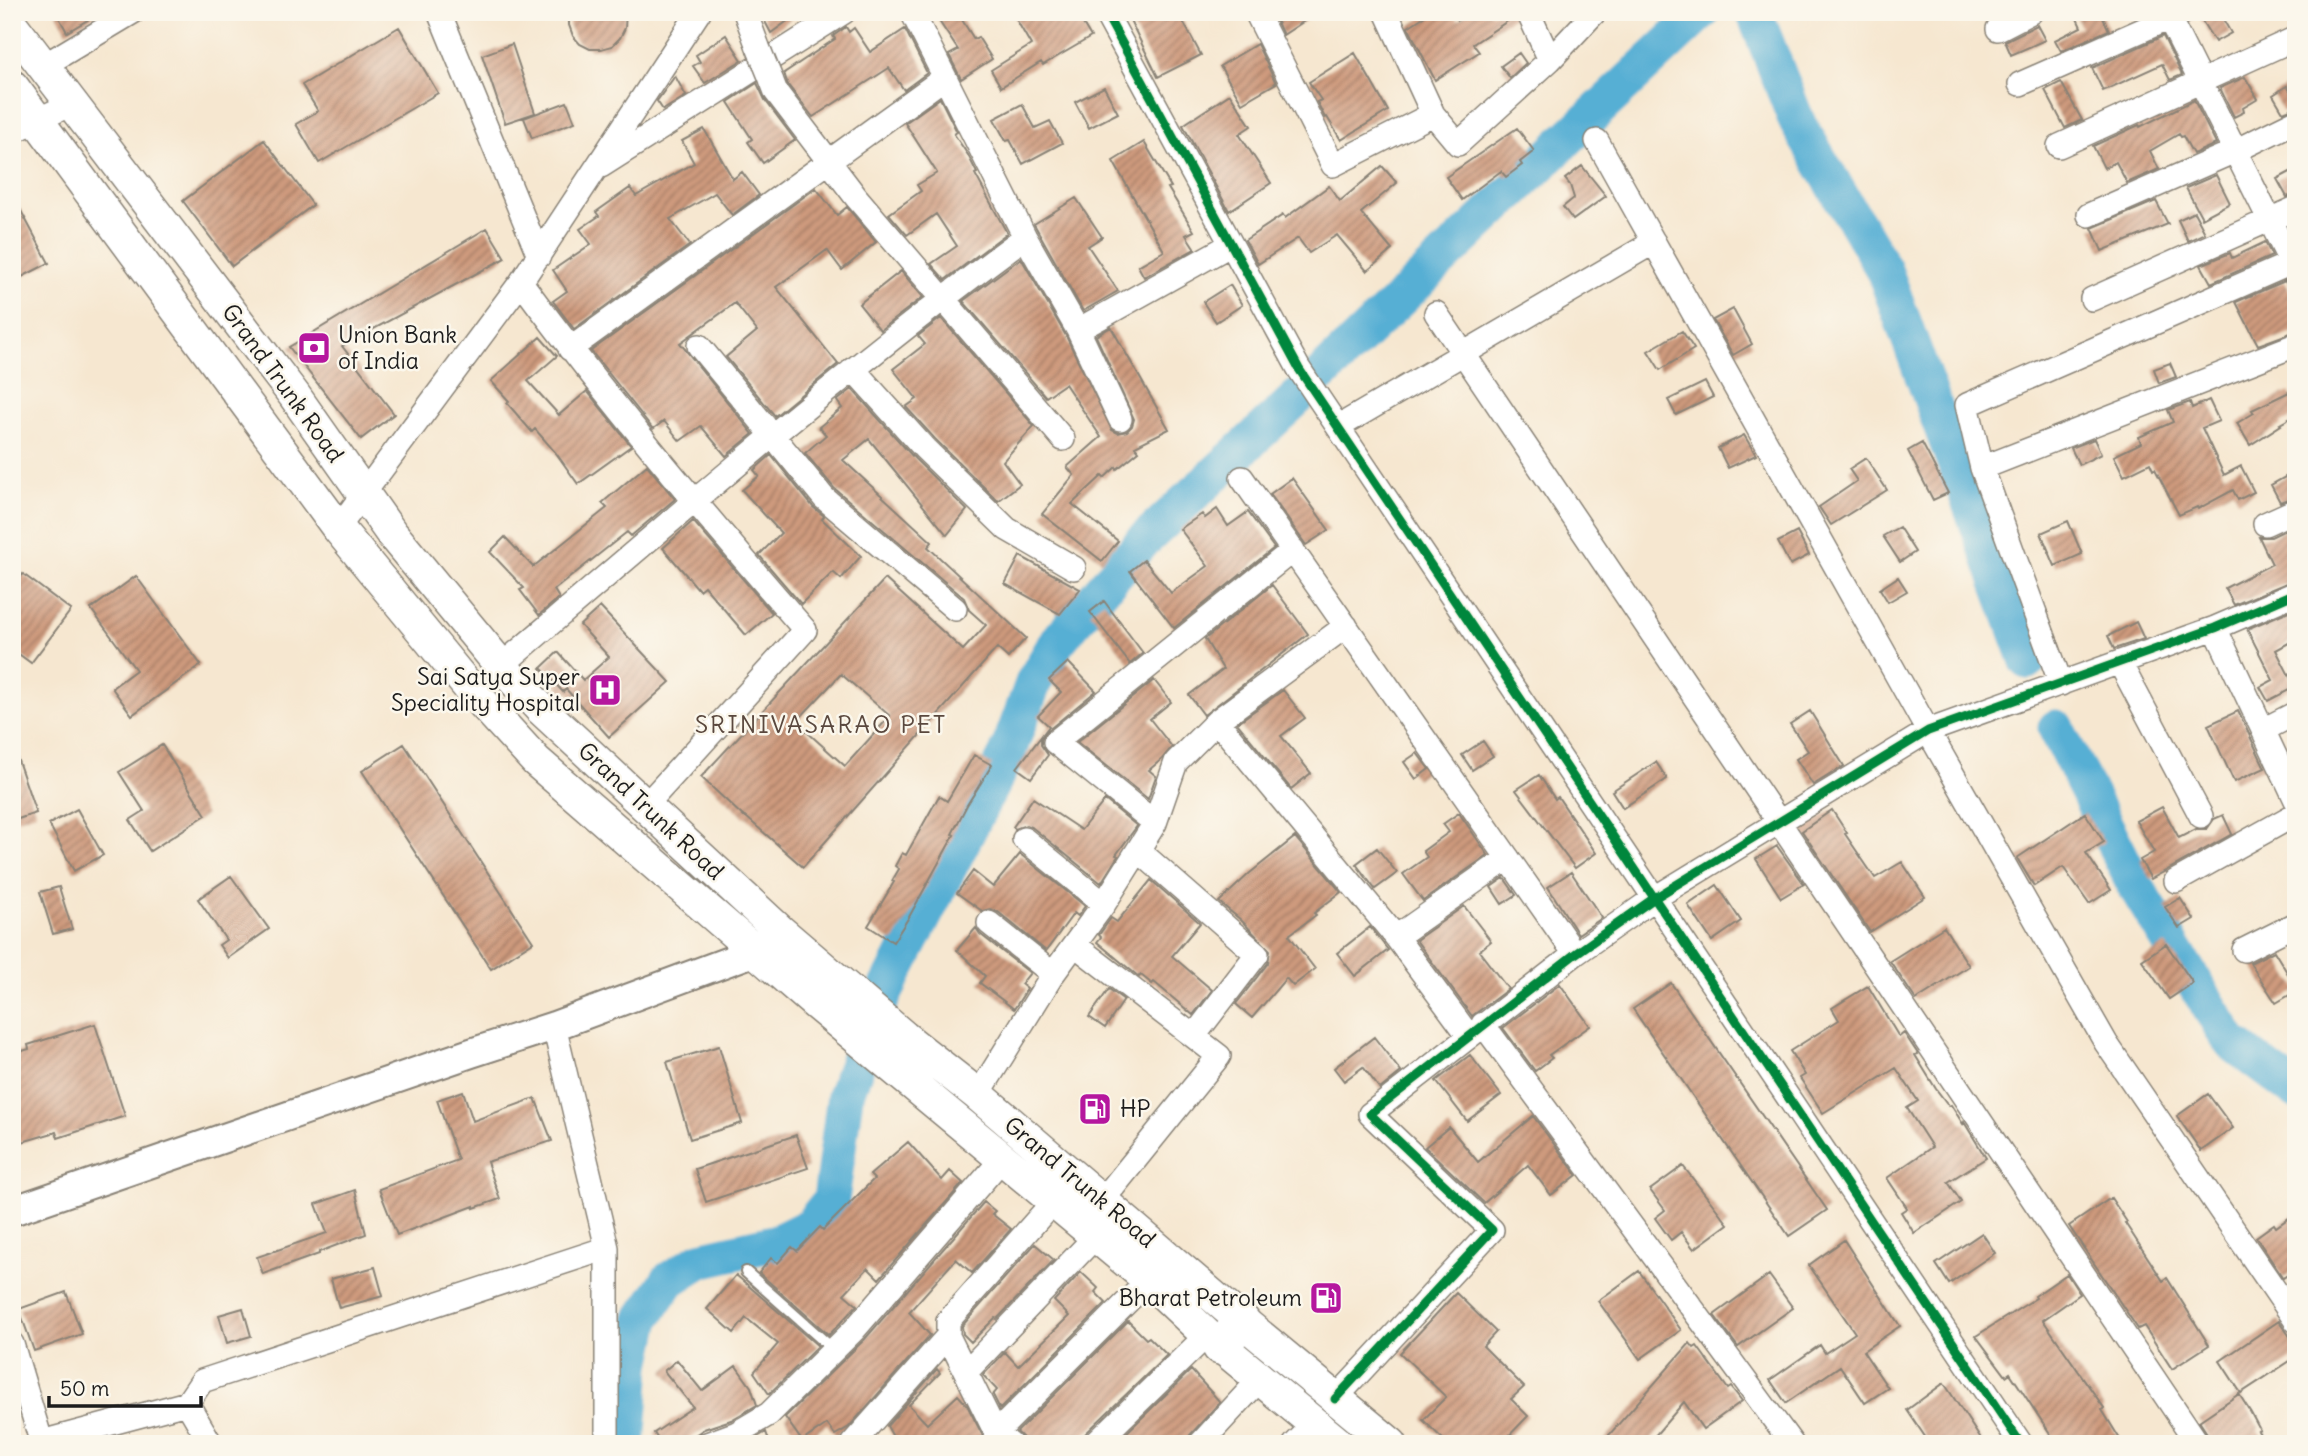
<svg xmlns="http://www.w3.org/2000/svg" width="2308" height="1456" viewBox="0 0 2308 1456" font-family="Delius,sans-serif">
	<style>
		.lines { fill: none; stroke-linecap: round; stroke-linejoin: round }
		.river { stroke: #57afd4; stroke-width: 37 }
		.building { fill: url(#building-hatch); fill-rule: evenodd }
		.service-casing { stroke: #898276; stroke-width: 14 }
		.minor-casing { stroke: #898276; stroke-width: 26 }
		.tertiary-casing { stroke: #898276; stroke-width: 32 }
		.secondary-casing { stroke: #898276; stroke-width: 35 }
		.primary-casing { stroke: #898276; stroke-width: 38 }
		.service { stroke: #fff; stroke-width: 10 }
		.minor { stroke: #fff; stroke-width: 23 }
		.tertiary { stroke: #fff; stroke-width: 28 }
		.secondary { stroke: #fff; stroke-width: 32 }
		.primary { stroke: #fff; stroke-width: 35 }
		.minor-bridge-casing { stroke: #898276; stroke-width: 26; stroke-linecap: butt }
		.minor-bridge { stroke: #fff; stroke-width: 23 }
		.cycleway-casing { stroke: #fbf7ec; stroke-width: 13 }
		.cycleway { stroke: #00873e; stroke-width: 9 }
		.labels { text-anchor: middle; stroke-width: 5; stroke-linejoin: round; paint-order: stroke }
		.poi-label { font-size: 23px; fill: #1c1c1c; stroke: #fbf7ec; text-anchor: start }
		.street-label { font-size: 23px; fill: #1c1c1c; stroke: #fbf7ec }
		.neighbourhood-label { font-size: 24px; letter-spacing: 2px; fill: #5a483e; stroke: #fbf7ec }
	</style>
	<defs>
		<pattern id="building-hatch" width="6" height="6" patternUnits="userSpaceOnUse" patternTransform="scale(1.75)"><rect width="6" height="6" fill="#ce9a7d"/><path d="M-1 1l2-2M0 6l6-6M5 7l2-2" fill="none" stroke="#a67d66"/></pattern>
	</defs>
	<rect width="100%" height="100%" fill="#fbf7ec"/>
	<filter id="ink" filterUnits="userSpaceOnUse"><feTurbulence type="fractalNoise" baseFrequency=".0143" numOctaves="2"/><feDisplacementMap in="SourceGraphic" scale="14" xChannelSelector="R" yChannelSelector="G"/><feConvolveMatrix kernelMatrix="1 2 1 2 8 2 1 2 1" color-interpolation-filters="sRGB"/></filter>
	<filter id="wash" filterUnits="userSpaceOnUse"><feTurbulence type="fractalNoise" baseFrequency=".00686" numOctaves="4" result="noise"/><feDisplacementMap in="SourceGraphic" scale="28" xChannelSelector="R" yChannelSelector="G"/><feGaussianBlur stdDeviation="1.57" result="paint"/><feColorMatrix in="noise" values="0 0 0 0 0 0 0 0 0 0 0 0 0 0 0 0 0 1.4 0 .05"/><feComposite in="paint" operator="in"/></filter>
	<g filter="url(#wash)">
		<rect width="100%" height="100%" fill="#f6e7d0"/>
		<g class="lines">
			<path class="river" d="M1754,12L1797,122L1884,270L2028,661
				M1322,374L1565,141L1702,12
				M2056,728L2136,887L2231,1042L2296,1091
				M627,1444L633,1365L643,1318L669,1280L700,1260L778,1242L810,1226L831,1200L845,1096L880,1002L1007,754L1034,681L1057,642L1143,541L1298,397"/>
		</g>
		<g id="blocks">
			<path class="building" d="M56,12H101L67,32Z
				M569,12H626L625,28L620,38L612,46L601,49H590L580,44L573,36L569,25Z
				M760,12H800L771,33Z
				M933,12H957L974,39L978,37L992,59L961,79L949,55L958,50Z
				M1012,12H1076L1091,37L1043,65L1041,62L1001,87L991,70L1031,45Z
				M1126,12H1178L1201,55L1158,77Z
				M1284,12H1318L1283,35L1275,18Z
				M1431,12H1453L1458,20L1469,12H1514L1515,16L1473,44L1479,52L1435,80L1408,27Z
				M2074,12H2100L2109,30L2061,51L2055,40L2081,27Z
				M2209,12H2219L2231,33L2215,42L2200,18Z
				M2037,25L2045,40L2011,55L2005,41Z
				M399,27L438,93L319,163L296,124L318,111L302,85Z
				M846,27L849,32L854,28L870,52L905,29L927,73L904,90L889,68L813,117L788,85L784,73L835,39L833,36Z
				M726,35L742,60L705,83L693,66L700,62L696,55Z
				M2163,36L2182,75L2170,80L2162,64L2103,91L2092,68Z
				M512,44L535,113L505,123L482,55Z
				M1257,44L1276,83L1242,103L1220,66Z
				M1355,53L1388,111L1341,140L1327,117L1325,118L1317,102L1321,100L1309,82Z
				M1519,53L1526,63L1510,78L1501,66Z
				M675,76L686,96L663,110L657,101Z
				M2245,77L2258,99L2243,108L2244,112L2234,117L2220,88Z
				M2061,82L2082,120L2065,128L2045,90Z
				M757,83L765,100L795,140L763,163L748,142L752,139L728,102Z
				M2287,86L2296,100V107L2283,112L2273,95Z
				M1104,87L1118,113L1089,128L1075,102Z
				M1230,94L1251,126L1239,134L1271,183L1229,211L1183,125Z
				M940,98L957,132L954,134L968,155L977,173L975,174L1007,233L945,280L931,264L957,246L936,214L907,235L889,214L921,191L917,185L937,173L905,123Z
				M2194,100L2216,144L2193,154L2183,136L2181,137L2179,134L2150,151L2159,169L2127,183L2116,162L2104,168L2093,146L2139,125L2140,127Z
				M567,102L575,122L532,138L524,118Z
				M1022,104L1035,128L1050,121L1062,143L1023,164L1010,140L1006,141L994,119Z
				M1517,128L1534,151L1520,162L1522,165L1506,177L1501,171L1462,200L1446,177Z
				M704,129L733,179L742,172L759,195L732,215L715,193L670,219L690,245L574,329L553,301L567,291L553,270L591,244L580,229L599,216L596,212L630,188L636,196L694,163L682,141Z
				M264,140L313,205L232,266L183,201Z
				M1144,142L1171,187L1168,188L1194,231L1186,235L1195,249L1144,277L1138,266L1164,251L1113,161Z
				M1382,166L1397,183L1361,213L1392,250L1367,271L1337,235L1309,253L1298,238L1258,264L1245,240L1283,215L1285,218L1329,186L1340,201Z
				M1582,166L1606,196L1573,220L1563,207L1574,198L1570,185L1565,179Z
				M2296,169V194L2287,197L2277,179Z
				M2216,175L2230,203L2202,218L2186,188Z
				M816,188L837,215L847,207L876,242L842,270L827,250L776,287L838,364L775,416L726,357L757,331L735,303L680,343L753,434L726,456L701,426L680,441L664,421L653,429L591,351Z
				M12,194L49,263L12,282Z
				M1076,198L1102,237L1088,246L1118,291L1083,311L1034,224Z
				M2156,201L2168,224L2102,251L2092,228Z
				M2194,212L2205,233L2188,241L2178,220Z
				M487,228L505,258L342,346L394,414L361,439L289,347Z
				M2265,242L2272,256L2211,283L2201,265L2230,253L2232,258Z
				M1021,258L1066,336L1112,430L1118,433L1127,431L1132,426L1134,419L1096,336L1111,327L1169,429L1135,446L1139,451L1117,469L1116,467L1104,478L1102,476L1072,504L1118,541L1102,561L1042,514L1074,475L1067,467L1101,437L1065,384L1046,397L963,301Z
				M901,271L923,297L880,330L859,304Z
				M2285,281L2296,301V331L2258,345L2236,302Z
				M1230,285L1242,305L1216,322L1203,302Z
				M1733,309L1752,344L1733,355L1713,320Z
				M941,318L1034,426L1003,461L1020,484L998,501L935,439L906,407L917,399L893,369L925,344L918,336Z
				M1682,331L1694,349L1660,370L1648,351Z
				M540,337L557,356L528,381L559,415L587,391L631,446L578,484L556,453L535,429L532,432L507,403L509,401L491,381Z
				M2170,363L2176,377L2159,383L2154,369Z
				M1705,382L1713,397L1676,415L1668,400Z
				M852,389L915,459L967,510L947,535L869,439L843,460L932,542L928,547L1026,638L1008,658L997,648L803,867L745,816L744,817L701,777L885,579L963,650L986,625L969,610L964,598L834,488L805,453L826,435L819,427L842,408L837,401ZM841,674L890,716L845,766L796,722Z
				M2289,392L2296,404V415L2280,424L2281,425L2250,445L2237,423L2254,413L2252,410Z
				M2209,400L2219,421L2202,428L2224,475L2241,466L2254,492L2238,500L2233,490L2198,509L2197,507L2179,515L2155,469L2153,470L2150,463L2124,476L2114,456L2141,443L2139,437L2173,422L2168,410L2190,402L2192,408Z
				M1744,435L1756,455L1728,468L1718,448Z
				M2094,439L2101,454L2079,465L2071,448Z
				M1922,443L1948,493L1933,500L1908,451Z
				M771,455L813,507L824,516L822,519L861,556L841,579L833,572L801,604L759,555L781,533L742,490L759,476L754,470Z
				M1866,458L1887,490L1831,525L1819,507L1857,481L1849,469Z
				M647,465L675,499L631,536L627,532L554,590L559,598L539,615L520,590L524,588L490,552L505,537L533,567L607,508L602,503Z
				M2296,471V496L2280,502L2271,485Z
				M1292,478L1329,530L1306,545L1270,494Z
				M1217,509L1228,526L1248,512L1274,548L1174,628L1130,571L1144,560L1171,593L1208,566L1180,529L1202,514L1205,518Z
				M693,521L772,613L746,635L704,586L699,590L663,548Z
				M2068,521L2082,554L2055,566L2041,533Z
				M2296,525V579L2234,605L2225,588L2272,564L2259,537H2271Z
				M1899,527L1915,552L1900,562L1883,536Z
				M1797,532L1809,555L1790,565L1778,542Z
				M1020,556L1080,589L1060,614L1005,584Z
				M23,574L71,610L31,663L12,649V588Z
				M136,576L201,665L132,715L112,688L136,670L91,609Z
				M1898,577L1907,591L1888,602L1880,589Z
				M1272,585L1308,634L1204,715L1189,695L1223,669L1205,639Z
				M1104,601L1143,653L1130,664L1090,612Z
				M600,607L670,682L609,737L566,689L563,692L541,668L558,652L583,680L609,657L580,625Z
				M2296,608V639L2276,650L2295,687L2268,701L2260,687L2273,680L2247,629Z
				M2136,622L2144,639L2114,649L2108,636Z
				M1068,662L1096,691L1046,732L1041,739V745L1048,755L1031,778L1017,768L1049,726L1038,716L1061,692L1049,680Z
				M1154,680L1171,702L1150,719L1172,747L1162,759L1149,770L1156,776L1148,799L1077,742Z
				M1283,690L1305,718L1281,736L1311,773L1291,789L1237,723Z
				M1810,711L1844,766L1813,785L1796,759L1808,751L1790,724Z
				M2238,711L2265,768L2234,782L2208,725Z
				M1483,741L1493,756L1472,770L1462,755Z
				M404,744L533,942L491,969L362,771Z
				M162,745L206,815L150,851L130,820L144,811L119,772Z
				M15,752L36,813L12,821V753Z
				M1417,753L1429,769L1416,779L1404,762Z
				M974,755L992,765L967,805L952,834L954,835L909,917L893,942L868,926L894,882L892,881L899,869L895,866L902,853L906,855L939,796L947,801Z
				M1656,762L1667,779L1623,808L1612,791Z
				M1539,775L1555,799L1558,797L1596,853L1575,868L1516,790Z
				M1033,798L1081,830L1105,800L1137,826L1116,855L1118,856L1101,883L1033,828L1026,825L1015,829L1013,827Z
				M2162,807L2179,838L2196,829H2207L2214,819L2223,815L2232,834L2151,879L2140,860L2154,852L2136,821Z
				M77,809L103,855L74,871L49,824Z
				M1832,810L1847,833L1845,834L1875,878L1902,862L1925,897L1870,932L1802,831Z
				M1459,813L1488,855L1423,901L1403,874L1427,857L1423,851L1449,832L1443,824Z
				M2085,813L2104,842L2086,853L2111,890L2089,904L2063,867L2034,886L2017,858Z
				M1295,837L1341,892L1314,913L1316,915L1289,935L1315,969L1293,986L1286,978L1252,1018L1236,1004L1268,963L1270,950L1241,920L1219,902L1250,873Z
				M1777,846L1804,884L1781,898L1756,859Z
				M1377,848L1397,873L1375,889L1356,864Z
				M1020,854L1085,906L1078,916L1074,913L1046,951L998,912L990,909L982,911L957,893L973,871L993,887Z
				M1571,872L1602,918L1578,934L1548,887Z
				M231,876L269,929L228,958L219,945L226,940L198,899Z
				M1504,878L1516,895L1502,904L1491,887Z
				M1151,880L1200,923L1172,956L1212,990L1193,1015L1154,982L1152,984L1141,975L1139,977L1097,942L1101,937L1099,935L1111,918L1117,922Z
				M1717,885L1741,921L1712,941L1688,905Z
				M59,887L72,929L53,934L40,892Z
				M2180,898L2194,919L2179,928L2165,907Z
				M1464,906L1491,941L1479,951L1508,989L1472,1016L1416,940Z
				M1370,927L1388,950L1355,976L1337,953Z
				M1944,927L1969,966L1916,1000L1890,961Z
				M976,928L980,934L1030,973L1021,984L1027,989L1014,1009L980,983L985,976L957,950Z
				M2166,944L2193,983L2169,999L2142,960Z
				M2274,951L2296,987V991L2276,1003L2250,963Z
				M1671,983L1827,1210L1789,1236L1633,1009Z
				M1560,984L1590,1026L1549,1055L1552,1058L1535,1071L1503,1028Z
				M1868,986L1899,1037L1904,1033L1918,1054L1915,1055L1936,1089L1949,1106L1951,1105L1963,1124L1964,1122L1986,1158L1948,1182L1961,1202L1914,1233L1901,1212L1907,1208L1887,1178L1932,1147L1907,1108L1918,1101L1896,1068L1823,1113L1800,1078L1805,1075L1790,1051L1839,1020L1832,1008Z
				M1109,989L1124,1000L1105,1028L1089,1017Z
				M95,1024L125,1116L58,1138L56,1132L12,1145V1054L29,1049L28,1045Z
				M1374,1037L1401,1072L1380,1089L1363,1067L1344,1081L1334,1068Z
				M719,1046L742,1123L690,1139L667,1062Z
				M1470,1055L1501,1095L1467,1121L1436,1081Z
				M463,1091L473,1121L535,1098L552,1141L487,1162L500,1199L474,1208V1206L397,1235L379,1189L458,1160L437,1100Z
				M2208,1094L2233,1128L2201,1151L2177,1116Z
				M1533,1116L1577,1175L1551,1195L1528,1165L1484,1203L1425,1147L1449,1127L1478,1162Z
				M796,1135L808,1168L706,1202L695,1169Z
				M908,1142L942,1180L950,1171L963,1183L879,1279L868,1268L844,1294L857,1305L829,1335L759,1273L771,1258L778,1263L792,1247L797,1251L820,1227L823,1230L874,1179L870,1175Z
				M1683,1166L1728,1224L1694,1249L1681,1232L1671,1240L1655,1218L1665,1210L1650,1190Z
				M355,1190L366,1234L319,1252V1254L263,1274L257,1257L327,1233L316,1204Z
				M2111,1198L2127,1222L2125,1223L2163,1281L2167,1278L2209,1345L2172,1369L2144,1326L2138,1329L2069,1226Z
				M984,1202L995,1211L992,1214L1011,1229L972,1273L956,1259L909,1312L930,1335L849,1427L835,1435L827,1424L802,1441L785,1417L865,1339Z
				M2296,1213V1269L2283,1278L2256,1237L2274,1224L2276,1227Z
				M1982,1233L1995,1253L1949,1284L1936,1264Z
				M1844,1240L1900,1326L1863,1351L1888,1388L1865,1403L1840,1366L1786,1403L1770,1380L1820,1345L1825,1353L1855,1333L1809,1265Z
				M1035,1244L1054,1260L997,1319L995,1318L971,1342L963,1334L962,1326Z
				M375,1267L383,1296L339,1308L331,1279Z
				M1639,1271L1681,1330L1640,1359L1598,1301Z
				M1081,1272L1098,1288L1095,1292L1106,1303L1000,1409L993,1395L997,1390L983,1375L1005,1352L1018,1366L1069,1316L1054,1301Z
				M2067,1274L2080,1294L2043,1320L2104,1408L2102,1410L2123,1444H2057L2010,1373L2006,1376L1976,1336L2036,1298L2035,1296Z
				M736,1275L818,1346L769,1394L754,1372L778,1344L746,1318L734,1333L707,1309Z
				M1769,1275L1793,1308L1738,1347L1714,1315Z
				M66,1292L82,1334L34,1351L19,1309Z
				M1456,1293L1496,1332L1483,1346L1524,1387L1511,1399L1528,1416L1501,1444H1448L1423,1420L1446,1397L1400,1353Z
				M243,1308L251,1336L227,1343L219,1315Z
				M1128,1321L1146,1339L1149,1337L1167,1355L1085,1434L1081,1444H1024L1023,1438L1017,1432Z
				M2279,1321L2296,1345V1357L2241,1393L2220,1361Z
				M1690,1343L1694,1348L1697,1346L1728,1389L1731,1387L1742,1401L1703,1429L1684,1402L1648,1444H1601Z
				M677,1360L702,1391L736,1366L751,1387L757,1405L731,1420L704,1429L682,1444H661L654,1433L693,1407L664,1371Z
				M937,1369L940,1373L909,1405L927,1424L958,1395L967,1405L987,1444H897L887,1426Z
				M1191,1370L1220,1402L1190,1435L1186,1444H1115Z
				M1944,1383L1984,1444H1930L1907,1410Z
				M2239,1394L2251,1413L2260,1430L2258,1431L2266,1444H2214L2199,1421Z
				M766,1432L770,1444H746Z"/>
		</g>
	</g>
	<g filter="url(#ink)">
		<use href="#blocks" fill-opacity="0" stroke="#898276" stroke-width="2"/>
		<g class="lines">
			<defs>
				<path id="service" d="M746,1272L834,1350"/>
				<path id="minor" d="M439,12L539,256
					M745,12L758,47
					M912,12L1025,237L1078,330L1120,419
					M1105,12L1299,369L2021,1444
					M1256,12L1333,165L1433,114
					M1386,12L1433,114L1458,144L1550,60L1595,12
					M1528,12L1550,60
					M2166,12L2296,273
					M1998,29L2031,12
					M43,66L133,12
					M771,79L776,92L856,197L1063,439
					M2020,84L2181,13
					M12,132L73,103
					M1597,141L1928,731L2106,1043L2296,1321
					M2059,146L2296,38
					M601,166L844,12
					M2089,215L2235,151L2296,121
					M521,282C610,403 707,517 805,630L646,805
					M2092,299L2296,208
					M1436,313L2198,1444
					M1078,330L1230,245
					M699,346L824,498L955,609
					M570,349L944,78
					M853,369L925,449L1007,529L1074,568
					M1338,427L1654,242
					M1982,468L2296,345
					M1242,478L1575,954
					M2265,524L2296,510
					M338,528L521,282L699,12
					M2215,628L2296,800
					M2120,663L2201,816
					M501,666C673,519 843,371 1025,237
					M2061,684L1982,468L1967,405L2296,261
					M1217,721L1396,937L1469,1036
					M2263,730L2296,713
					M1155,823L1055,742L1293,550
					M1024,839L1104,904
					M1138,850L1257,954L1194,1036
					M2176,881L2296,814
					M989,923L1053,974
					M1396,937L1508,858
					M1075,945L1219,1056L1102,1201
					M2244,950L2296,924
					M1483,1024L1792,1444
					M554,1026L607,1248V1444
					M978,1095L1053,974L1104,904L1155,823L1176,762L1217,721L1346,626
					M948,1336V1321L1053,1202
					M12,1344L42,1444
					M966,1372L1096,1236
					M1335,1399L1492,1230L1370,1114L1575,954L1653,899L1928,731L2215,628L2296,593
					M187,1403L202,1381L607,1248
					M996,1433L1149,1280
					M41,1442L187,1403L211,1444
					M707,1444L737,1433L769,1414L854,1330L1002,1159
					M852,1444L948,1336L996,1433L1010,1444
					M1095,1444L1207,1335
					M1200,1444L1260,1379
					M1295,1444L1315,1424"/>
				<path id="tertiary" d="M12,1211L471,1053L554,1026L756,951"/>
				<path id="secondary" d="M12,25L294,395L392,534L501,666L541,709L780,931L904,1037L978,1095L1242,1321L1391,1444
					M12,86L338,528L471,690L536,761L815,1003L1096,1236L1149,1280L1207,1335L1339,1444"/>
				<path id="primary" d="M1220,1347L1242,1321"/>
			</defs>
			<use href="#service" class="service-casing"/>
			<use href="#minor" class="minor-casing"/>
			<use href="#tertiary" class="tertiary-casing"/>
			<use href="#secondary" class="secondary-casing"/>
			<use href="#primary" class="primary-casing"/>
			<use href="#service" class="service"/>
			<use href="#minor" class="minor"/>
			<use href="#tertiary" class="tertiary"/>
			<use href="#secondary" class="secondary"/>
			<use href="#primary" class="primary"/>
			<defs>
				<path id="minor-bridge" d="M758,47L771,79"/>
			</defs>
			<use href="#minor-bridge" class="minor-bridge-casing"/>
			<use href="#minor-bridge" class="minor-bridge"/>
			<defs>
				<path id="cycleway" d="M1105,12L1299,369L2021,1444
					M1335,1399L1492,1230L1370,1114L1575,954L1653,899L1928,731L2215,628L2296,593"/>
			</defs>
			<use href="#cycleway" class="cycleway-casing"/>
			<use href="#cycleway" class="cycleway"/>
		</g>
	</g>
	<defs>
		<symbol id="bank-square" viewBox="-11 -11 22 22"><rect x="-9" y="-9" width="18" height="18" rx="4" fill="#b5179e" stroke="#fbf7ec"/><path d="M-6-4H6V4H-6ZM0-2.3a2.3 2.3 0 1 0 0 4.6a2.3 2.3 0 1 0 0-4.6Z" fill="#fff"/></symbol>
		<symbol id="hospital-square" viewBox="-11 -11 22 22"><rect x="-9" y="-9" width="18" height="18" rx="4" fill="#b5179e" stroke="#fbf7ec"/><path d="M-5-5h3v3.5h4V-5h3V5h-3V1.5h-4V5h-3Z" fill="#fff"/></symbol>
		<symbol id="fuel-square" viewBox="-11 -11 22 22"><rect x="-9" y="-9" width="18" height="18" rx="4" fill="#b5179e" stroke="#fbf7ec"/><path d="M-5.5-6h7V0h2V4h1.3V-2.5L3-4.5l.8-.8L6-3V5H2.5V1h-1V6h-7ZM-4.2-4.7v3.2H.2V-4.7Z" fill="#fff"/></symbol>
	</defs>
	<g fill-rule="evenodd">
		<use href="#bank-square" x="295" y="329" width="38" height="38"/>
		<use href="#hospital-square" x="586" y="671" width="38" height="38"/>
		<use href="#fuel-square" x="1076" y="1090" width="38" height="38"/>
		<use href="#fuel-square" x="1307" y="1279" width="38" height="38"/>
	</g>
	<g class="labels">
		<g class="poi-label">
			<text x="338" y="343">Union Bank<tspan x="338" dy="26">of India</tspan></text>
			<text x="580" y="685" text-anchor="end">Sai Satya Super<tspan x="580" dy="26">Speciality Hospital</tspan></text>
			<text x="1120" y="1117">HP</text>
			<text x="1302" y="1306" text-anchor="end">Bharat Petroleum</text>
		</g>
		<g class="street-label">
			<text transform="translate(283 383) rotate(54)" y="8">Grand Trunk Road</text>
			<text transform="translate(651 811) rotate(43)" y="8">Grand Trunk Road</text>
			<text transform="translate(1080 1182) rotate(40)" y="8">Grand Trunk Road</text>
		</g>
		<g class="neighbourhood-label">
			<text x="821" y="733">SRINIVASARAO PET</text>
		</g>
	</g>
	<rect width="2308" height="1456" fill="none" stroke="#fbf7ec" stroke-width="42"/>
	<path d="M49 1396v10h152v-10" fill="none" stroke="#1c1c1c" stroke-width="3.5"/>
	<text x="60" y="1396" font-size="21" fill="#1c1c1c" stroke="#fbf7ec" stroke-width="5" paint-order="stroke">50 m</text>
</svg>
